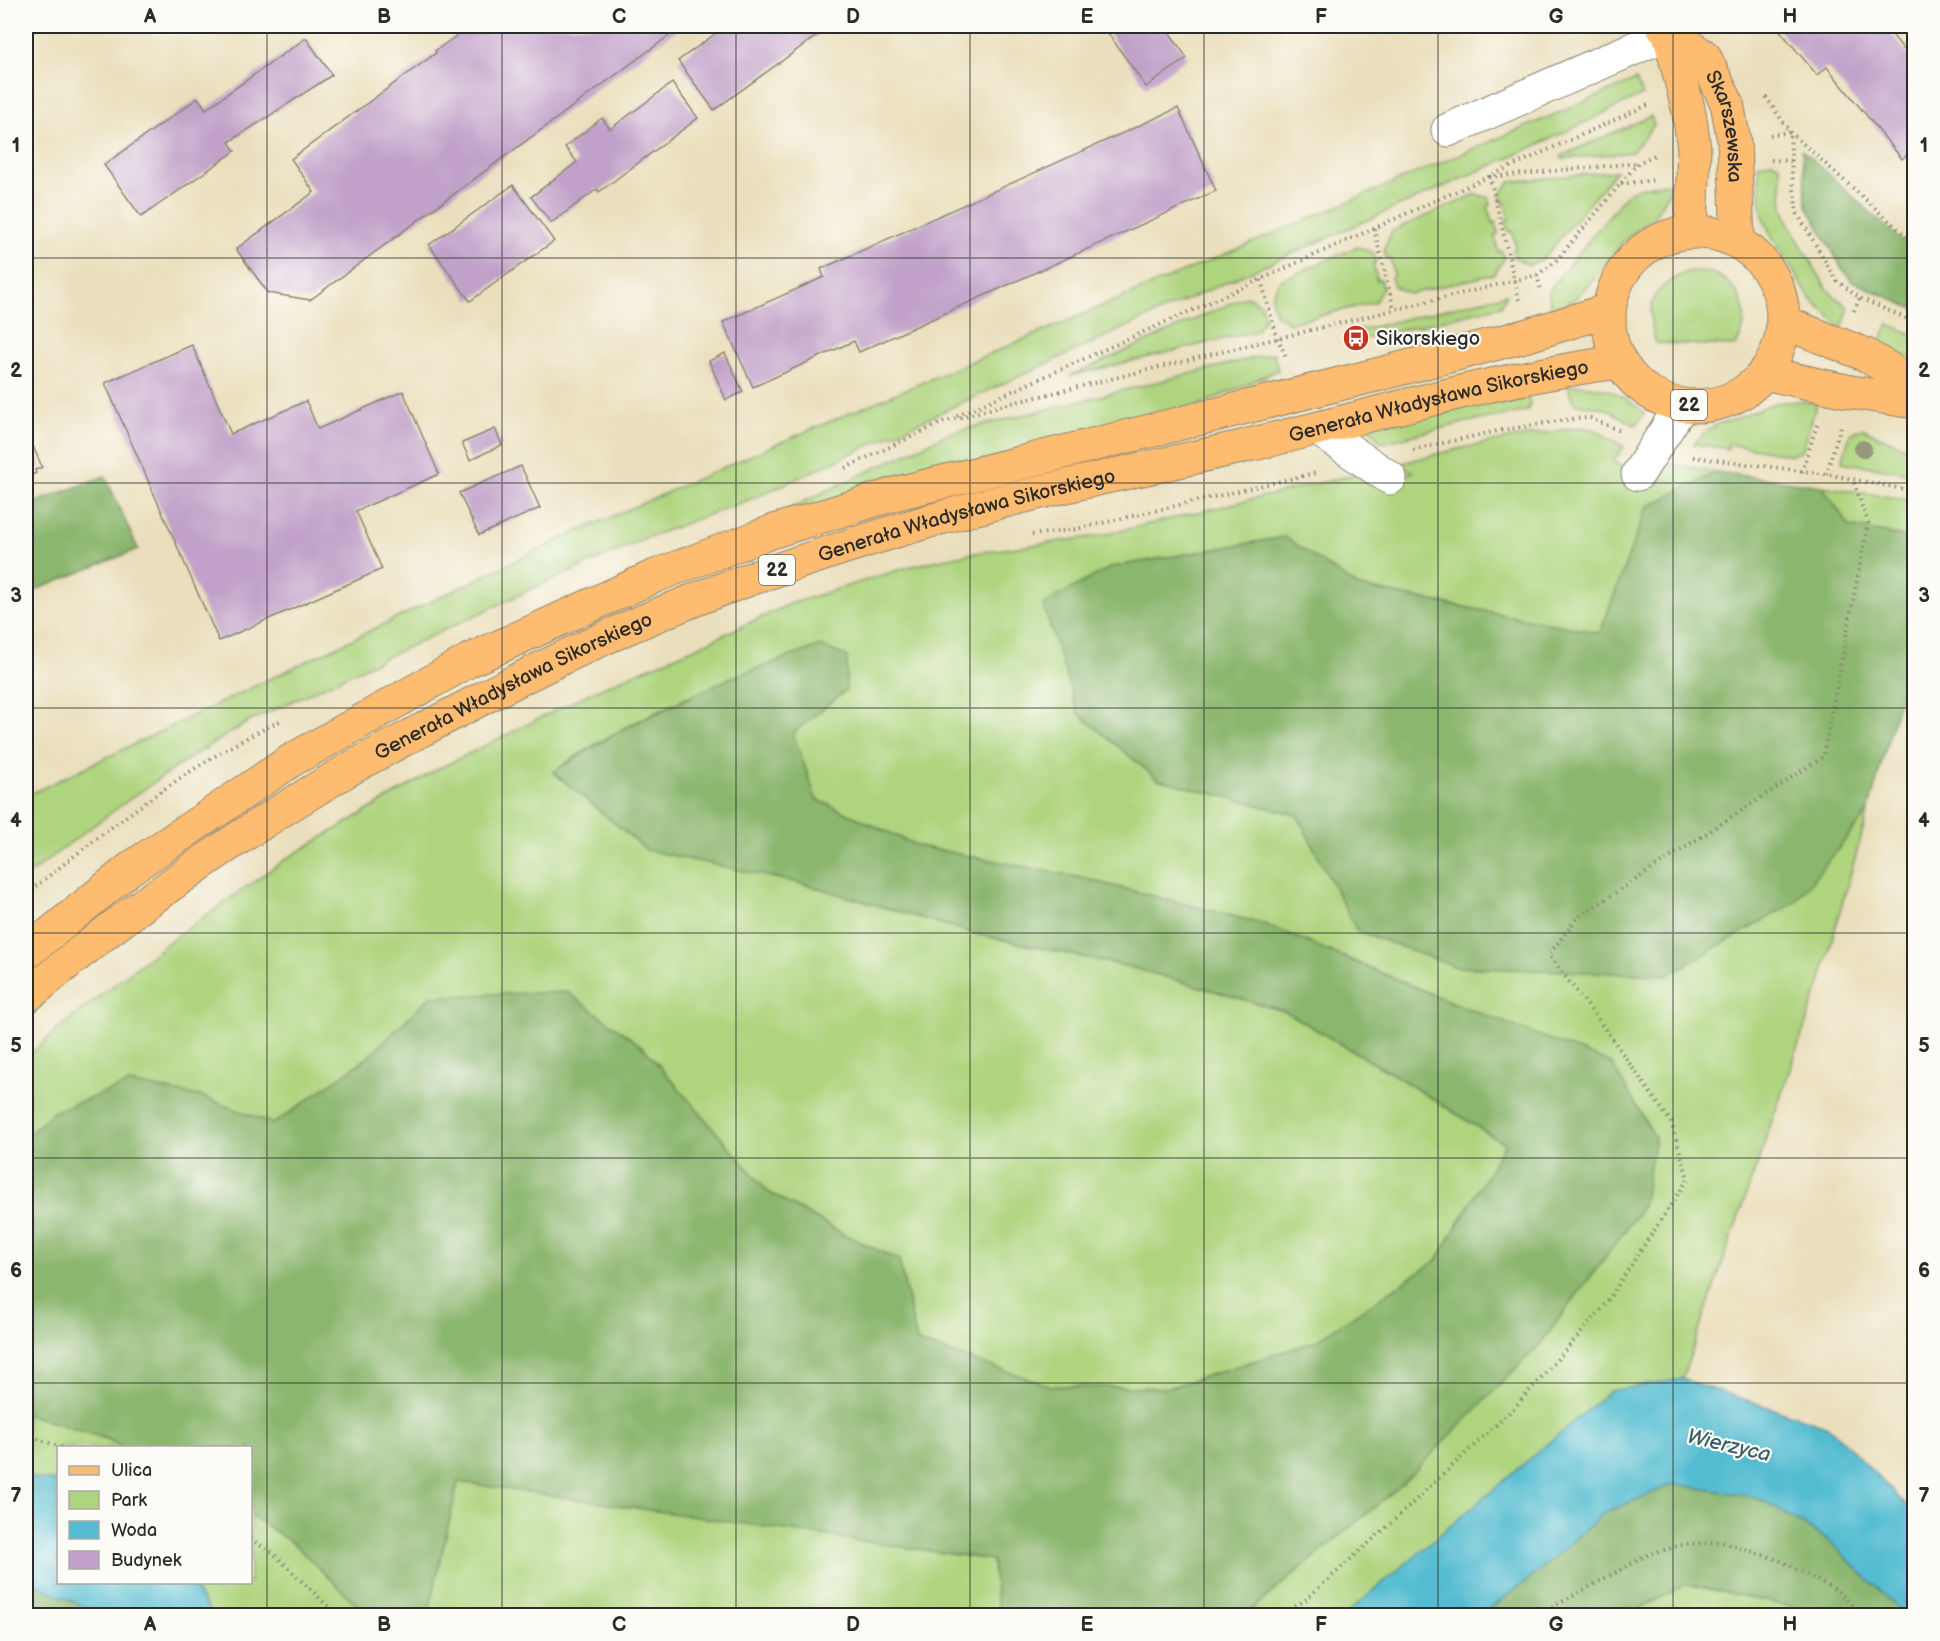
<svg xmlns="http://www.w3.org/2000/svg" width="1940" height="1641" viewBox="0 0 1940 1641" font-family="'Balsamiq Sans',sans-serif">
	<style>
		.green { fill: #aed47e; stroke: #6c8054; stroke-width: 1.5 }
		.forest { fill: #8ab66d; stroke: #5a704c; stroke-width: 1.5 }
		.water { fill: #53bcd1; stroke: #3f747e; stroke-width: 1.5 }
		.building { fill: #c1a1c9 }
		.lines { fill: none; stroke-linecap: round; stroke-linejoin: round }
		.minor-casing { stroke: #8a8574; stroke-width: 35 }
		.major-casing { stroke: #8a8574; stroke-width: 35 }
		.path { stroke: #8a8574; stroke-width: 4; stroke-dasharray: 1.5 4.5; stroke-linecap: butt }
		.minor { stroke: #fff; stroke-width: 33 }
		.major { stroke: #fdbc6f; stroke-width: 33 }
		.tree { fill: #96987a }
		.grid { fill: none; stroke: #2b2b2b; stroke-width: 1.5; stroke-opacity: 0.55 }
		.labels { text-anchor: middle; stroke-width: 4.5; stroke-linejoin: round; paint-order: stroke }
		.shield { fill: #fdfcf7; stroke: #6a6a68; stroke-width: 1.5 }
		.shield-label { font-size: 18px; font-weight: bold; fill: #2b2b2b }
		.street-label { font-size: 20px; fill: #2b2b2b; stroke: #fdfcf7 }
		.poi-label { font-size: 20px; fill: #2b2b2b; stroke: #fdfcf7; text-anchor: start }
		.water-label { font-size: 21px; font-style: italic; fill: #395e65; stroke: #fdfcf7 }
		.neatline { fill: none; stroke: #2b2b2b; stroke-width: 2 }
		.grid-label { font-size: 20px; text-anchor: middle; font-weight: bold; fill: #2b2b2b }
	</style>
	<rect width="100%" height="100%" fill="#fdfcf7"/>
	<filter id="ink" filterUnits="userSpaceOnUse"><feTurbulence type="fractalNoise" baseFrequency=".0167" numOctaves="2"/><feDisplacementMap in="SourceGraphic" scale="12" xChannelSelector="R" yChannelSelector="G"/><feConvolveMatrix kernelMatrix="1 2 1 2 8 2 1 2 1" color-interpolation-filters="sRGB"/></filter>
	<filter id="wash" filterUnits="userSpaceOnUse"><feTurbulence type="fractalNoise" baseFrequency=".008" numOctaves="4" result="noise"/><feDisplacementMap in="SourceGraphic" scale="24" xChannelSelector="R" yChannelSelector="G"/><feGaussianBlur stdDeviation="1.35" result="paint"/><feColorMatrix in="noise" values="0 0 0 0 0 0 0 0 0 0 0 0 0 0 0 0 0 1.4 0 .05"/><feComposite in="paint" operator="in"/></filter>
	<g filter="url(#wash)">
		<rect width="100%" height="100%" fill="#eadfbc"/>
		<path class="green" d="M1636,80L1643,95L1531,148L1157,313L759,496L649,537L534,588L250,721C171,767 98,821 26,877V796L559,540L779,443Z
			M1651,116L1654,125L1632,152L1562,159L1561,156Z
			M1773,161L1780,166L1783,207L1789,224L1825,286L1832,294L1849,308L1842,328L1810,298L1773,239L1765,222L1761,207L1758,165Z
			M1616,171L1548,253L1540,261L1529,265L1514,257L1513,249L1516,248L1512,231L1508,232L1506,220L1509,219L1505,202H1502L1500,195L1510,182Z
			M1674,183L1655,215L1624,240L1594,279L1576,298L1551,310L1549,294L1552,286L1625,196C1638,184 1656,185 1674,183Z
			M1476,194L1489,198L1491,205L1488,206L1492,223L1496,222L1498,234L1495,235L1498,252L1502,251L1504,259L1494,274L1409,294L1394,286L1391,277L1394,275L1390,258L1386,259L1384,249L1392,231Z
			M1357,247L1373,252L1376,262L1373,263L1377,280L1381,279L1383,288L1375,302L1290,323L1275,314L1271,298L1279,281Z
			M1690,271C1696,271 1703,271 1709,272C1733,279 1749,304 1743,329C1742,334 1738,341 1735,346L1656,343C1643,305 1653,285 1690,271Z
			M1507,294L1501,306L1347,343L1344,334Z
			M1247,296L1261,304L1265,318L1256,331L1070,376Z
			M1888,324L1914,335V359L1879,344Z
			M1274,353L1278,370L1198,406L750,527L950,433Z
			M1568,385C1603,385 1618,391 1645,413L1635,425L1604,408L1577,404L1571,398Z
			M1527,392L1530,404L1528,410L1523,412L1467,422L1382,443L1369,427Z
			M1801,401L1817,403L1802,451L1792,455L1728,444V449L1694,444L1704,433L1717,424L1730,421L1774,403Z
			M1582,427L1596,430L1624,447L1613,461L1632,472L1659,481L1673,464L1717,472L1647,507L1600,633L1359,587L1284,537L1111,567L1157,779L1297,815L1357,931L1794,903L1868,812L1819,986L1682,1379L1610,1392L1345,1615H1245L1401,1485L1541,1343L1643,1206L1436,996L1267,925L1082,878L918,846L816,799L793,733L846,690L819,646C731,678 630,716 553,772L647,850L804,884L976,934L1134,968L1284,1011L1396,1076L1505,1144L1437,1260L1315,1342L1168,1388L1051,1386L917,1342L899,1260L845,1235L768,1192L643,1047L431,996L367,1058L273,1124L200,1096L53,1112L26,1137V1058L69,1020L166,944L286,859L434,771L594,691L695,648L790,604L908,567L967,554L1099,536L1357,474L1369,483L1413,472L1400,464C1460,446 1520,437 1582,427Z
			M1861,428L1914,451V474L1842,462L1850,434Z
			M1822,486L1914,501V539L1849,526Z
			M26,1414L104,1438L124,1447L58,1448V1482L26,1477Z
			M458,1481L992,1560L999,1615L428,1616Z
			M251,1515L294,1544L367,1615H213L190,1583L250,1582Z
			M1686,1584L1811,1611L1815,1615L1628,1616Z"/>
		<path class="forest" d="M1802,150L1914,252V309L1852,281L1843,270L1807,206Z
			M1717,472L1822,486L1849,526L1914,539V646L1868,812L1794,903L1668,975L1456,967L1357,931L1297,815L1157,779L1078,713L1043,604L1111,567L1285,537L1359,587L1600,633L1647,507Z
			M105,476L138,549L26,594V506Z
			M819,646L847,656L846,690L793,733L816,799L918,846L1082,878L1267,925L1436,996L1611,1063L1655,1137L1643,1206L1541,1343L1401,1485L1245,1615L999,1616L992,1560L458,1482L428,1615H367L294,1544L251,1515L250,1448L124,1447L104,1438L26,1414V1137L53,1112L130,1083L200,1096L274,1124L367,1058L431,996L567,992L643,1047L768,1192L845,1235L899,1260L917,1342L1051,1386L1168,1388L1314,1342L1437,1260L1505,1144L1396,1076L1284,1011L1134,968L976,934L804,884L647,850L553,772L621,730L730,678Z
			M1673,1484L1757,1497L1827,1539L1905,1615H1815L1811,1611L1686,1584L1628,1615L1481,1616L1530,1579L1604,1513Z
			M26,1584L39,1586L102,1615H26Z"/>
		<path class="water" d="M1682,1379L1829,1427L1914,1513V1615H1905L1827,1539L1757,1497L1673,1484L1604,1513L1530,1579L1481,1615H1345L1610,1391Z
			M26,1477L58,1482V1582L190,1583L213,1615H102L39,1586L26,1584Z"/>
		<g id="blocks">
			<path class="building" d="M470,26H682L310,300L268,293L236,249L314,192L291,159L436,53L435,51Z
				M726,26H830L714,110L678,61Z
				M1103,26H1165L1187,58L1146,87Z
				M1776,26H1869L1873,30L1879,26H1885L1914,62V154L1912,151L1902,159L1827,67L1817,75Z
				M306,38L332,75L229,142L235,151L141,217L104,165L198,98L206,109Z
				M672,83L698,118L599,192L597,189L551,223L531,197L577,162L565,147L602,118L610,129Z
				M1178,108L1216,191L859,352L854,341L753,387L723,322L824,277L821,269Z
				M513,185L554,241L470,301L429,245Z
				M192,345L231,434L306,401L318,429L403,391L439,474L356,511L382,569L219,641L105,383Z
				M725,353L743,392L726,400L709,361Z
				M495,429L502,445L470,460L462,443Z
				M26,430L42,467L35,470L36,473L26,478Z
				M521,466L540,508L479,535L459,493Z"/>
		</g>
	</g>
	<g filter="url(#ink)">
		<use href="#blocks" fill-opacity="0" stroke="#8a8574" stroke-width="1.5"/>
		<g class="lines">
			<defs>
				<path id="minor" d="M1448,130L1669,33
					M1318,429L1390,478
					M1638,474L1682,405"/>
				<g id="major">
					<path id="s1" d="M1663,26L1669,33L1704,56L1727,103L1734,141L1738,242"/>
					<path d="M1669,33L1689,112L1694,148L1691,232"/>
					<circle cx="1696" cy="319" r="87"/>
					<path d="M1783,322L1864,354L1914,384"/>
					<path d="M1764,373L1851,392L1914,402"/>
					<path d="M26,953L131,868L292,760L470,660L655,576L774,531L898,493L1384,373L1528,335L1609,310"/>
					<path id="s2" d="M26,997C121,917 224,844 331,780C374,754 418,732 462,709C557,658 655,612 756,577C828,552 900,528 973,509C1063,485 1155,467 1245,446C1370,417 1493,378 1620,362"/>
				</g>
			</defs>
			<use href="#minor" class="minor-casing"/>
			<use href="#major" class="major-casing"/>
			<path class="path" d="M1766,97L1790,132L1914,243
				M1770,135L1790,132L1792,173L1797,213L1837,281L1860,298L1914,322
				M1771,160L1792,161
				M1621,184L1655,180
				M1374,229L1394,309
				M1537,275L1541,291
				M1261,280L1277,337L1287,359
				M1519,300L1490,177L1637,163
				M1854,311L1860,298
				M957,416L1650,104
				M1413,450L1497,431L1570,419L1590,418L1621,431
				M1693,457L1826,474L1914,491
				M845,468L943,422L1008,404L1537,275L1556,261L1638,163L1657,154
				M1802,472L1818,421
				M1826,474L1841,426
				M1032,535L1077,529L1315,473
				M26,894C106,831 187,765 280,721
				M26,1435L64,1448
				M250,1539L273,1553L338,1616
				M1280,1616L1304,1601L1389,1525L1515,1407L1602,1309L1688,1179L1671,1122L1603,1026L1549,955L1577,918L1823,757L1868,523L1853,480
				M1536,1616L1649,1554L1686,1544L1722,1542L1779,1560L1838,1591L1862,1616"/>
			<use href="#minor" class="minor"/>
			<use href="#major" class="major"/>
		</g>
		<circle class="tree" cx="1863" cy="449" r="9"/>
	</g>
	<path class="grid" d="M267,26V1616M502,26V1616M736,26V1616M970,26V1616M1204,26V1616M1438,26V1616M1673,26V1616M26,258H1914M26,483H1914M26,708H1914M26,933H1914M26,1158H1914M26,1383H1914"/>
	<defs>
		<symbol id="bus-disc" viewBox="-11 -11 22 22"><circle r="9.5" fill="#c8321e" stroke="#fdfcf7"/><path d="M-5-6H5V4H4V6H2V4H-2V6H-4V4H-5ZM-3.5-4V0h7V-4ZM-3.5 1.2v1.5H-2V1.2ZM2 1.2v1.5H3.5V1.2Z" fill="#fff"/></symbol>
	</defs>
	<g fill-rule="evenodd">
		<use href="#bus-disc" x="1341" y="323" width="30" height="30"/>
	</g>
	<g class="labels">
		<g class="shield">
			<rect x="1671" y="390" width="36" height="30" rx="4.5"/>
			<rect x="759" y="555" width="36" height="30" rx="4.5"/>
		</g>
		<g class="shield-label">
			<text x="1689" y="411">22</text>
			<text x="777" y="576">22</text>
		</g>
		<g class="street-label">
			<text dy="7" stroke="none"><textPath href="#s1" startOffset="126">Skarszewska</textPath></text>
			<text dy="7" stroke="none"><textPath href="#s2" startOffset="1552">Generała Władysława Sikorskiego</textPath></text>
			<text dy="7" stroke="none"><textPath href="#s2" startOffset="1066">Generała Władysława Sikorskiego</textPath></text>
			<text dy="7" stroke="none"><textPath href="#s2" startOffset="580">Generała Władysława Sikorskiego</textPath></text>
		</g>
		<g class="poi-label">
			<text x="1376" y="345">Sikorskiego</text>
		</g>
		<g class="water-label">
			<text transform="translate(1729 1445) rotate(13)" y="7">Wierzyca</text>
		</g>
	</g>
	<rect width="1940" height="1641" fill="none" stroke="#fdfcf7" stroke-width="66"/>
	<rect x="57" y="1446" width="195" height="138" fill="#fdfcf7" stroke="#a9a8a5" stroke-width="1.5"/>
	<rect x="69" y="1466" width="30" height="9" fill="#fdbc6f" stroke="#a9a8a5" stroke-width="1.5"/>
	<text x="111" y="1476" font-size="18" fill="#2b2b2b">Ulica</text>
	<rect x="69" y="1491" width="30" height="18" fill="#aed47e" stroke="#a9a8a5" stroke-width="1.5"/>
	<text x="111" y="1506" font-size="18" fill="#2b2b2b">Park</text>
	<rect x="69" y="1521" width="30" height="18" fill="#53bcd1" stroke="#a9a8a5" stroke-width="1.5"/>
	<text x="111" y="1536" font-size="18" fill="#2b2b2b">Woda</text>
	<rect x="69" y="1551" width="30" height="18" fill="#c1a1c9" stroke="#a9a8a5" stroke-width="1.5"/>
	<text x="111" y="1566" font-size="18" fill="#2b2b2b">Budynek</text>
	<rect x="33" y="33" width="1874" height="1575" class="neatline"/>
	<g class="grid-label">
		<text x="150" y="23">A</text>
		<text x="384" y="23">B</text>
		<text x="619" y="23">C</text>
		<text x="853" y="23">D</text>
		<text x="1087" y="23">E</text>
		<text x="1321" y="23">F</text>
		<text x="1556" y="23">G</text>
		<text x="1790" y="23">H</text>
		<text x="16" y="152">1</text>
		<text x="1924" y="152">1</text>
		<text x="16" y="377">2</text>
		<text x="1924" y="377">2</text>
		<text x="16" y="602">3</text>
		<text x="1924" y="602">3</text>
		<text x="16" y="827">4</text>
		<text x="1924" y="827">4</text>
		<text x="16" y="1052">5</text>
		<text x="1924" y="1052">5</text>
		<text x="16" y="1277">6</text>
		<text x="1924" y="1277">6</text>
		<text x="16" y="1502">7</text>
		<text x="1924" y="1502">7</text>
		<text x="150" y="1631">A</text>
		<text x="384" y="1631">B</text>
		<text x="619" y="1631">C</text>
		<text x="853" y="1631">D</text>
		<text x="1087" y="1631">E</text>
		<text x="1321" y="1631">F</text>
		<text x="1556" y="1631">G</text>
		<text x="1790" y="1631">H</text>
	</g>
</svg>
